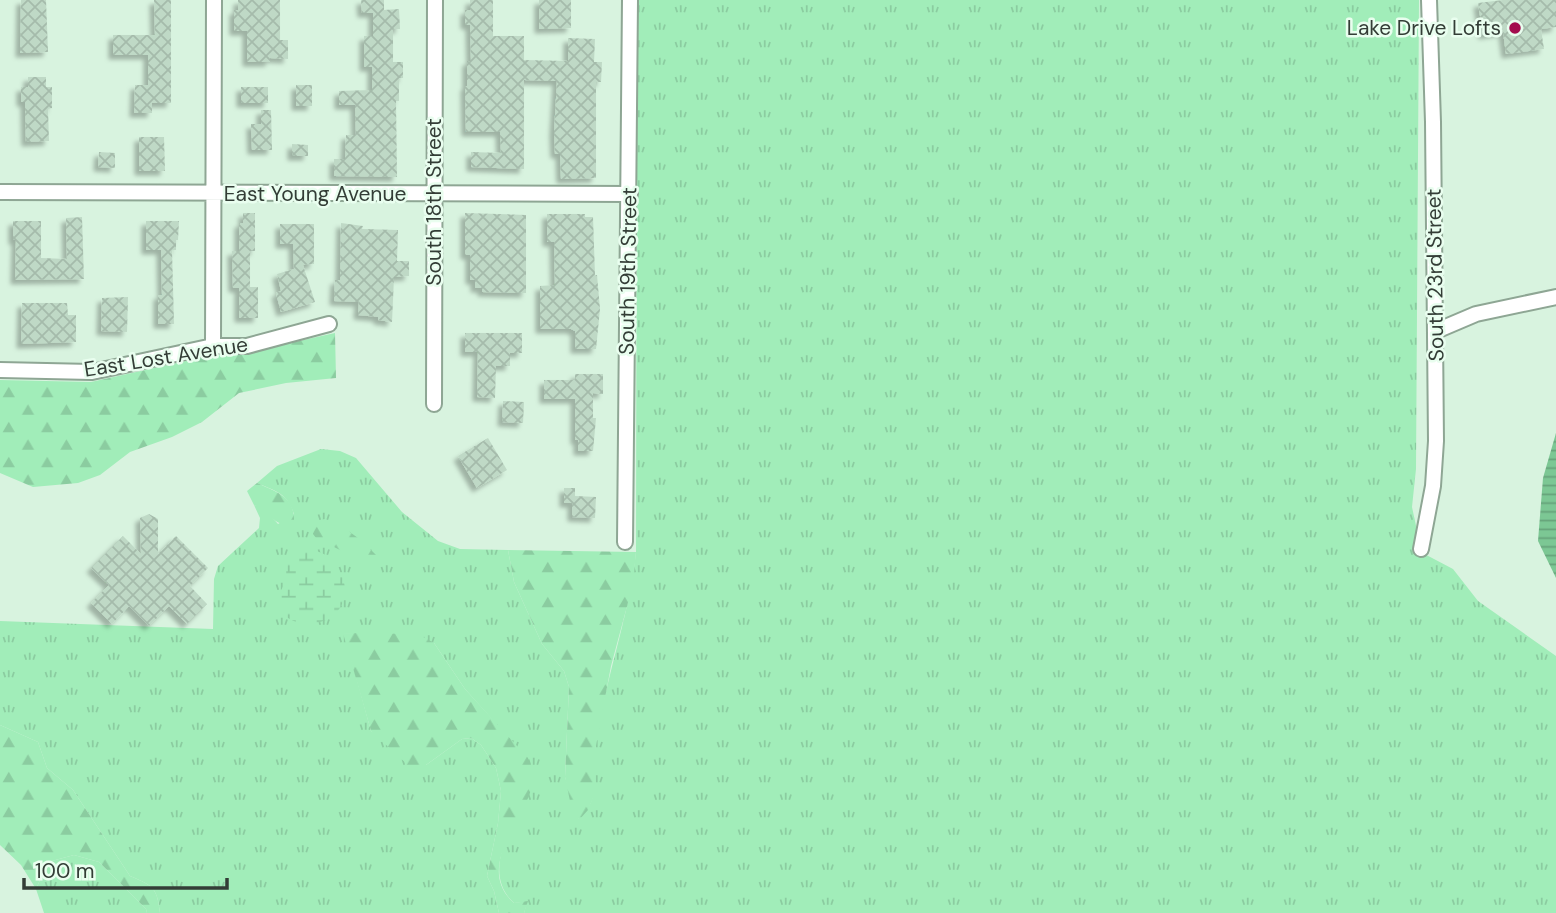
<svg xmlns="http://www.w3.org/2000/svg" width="1556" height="913" viewBox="0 0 1556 913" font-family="'DM Sans',sans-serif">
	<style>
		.grass { fill: url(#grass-tufts) }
		.forest { fill: url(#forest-firs) }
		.wetland { fill: url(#wetland-marsh) }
		.water { fill: url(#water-rules) }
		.building { fill: url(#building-cross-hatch); filter: url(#shadow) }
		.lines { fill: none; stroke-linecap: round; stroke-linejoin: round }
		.minor-casing { stroke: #8ea694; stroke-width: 18 }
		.minor { stroke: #fff; stroke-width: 14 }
		.poi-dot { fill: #a30d4e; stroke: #e9feef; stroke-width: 2.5 }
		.labels { text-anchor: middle; stroke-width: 5; stroke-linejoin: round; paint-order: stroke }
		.poi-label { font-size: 21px; fill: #333d36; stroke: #e9feef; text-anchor: end }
		.street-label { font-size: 21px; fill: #333d36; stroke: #e9feef }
	</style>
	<defs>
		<pattern id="grass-tufts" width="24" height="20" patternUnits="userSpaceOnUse" patternTransform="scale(1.75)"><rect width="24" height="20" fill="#a1edb9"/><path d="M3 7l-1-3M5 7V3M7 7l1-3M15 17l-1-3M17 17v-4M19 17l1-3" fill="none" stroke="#8bcca0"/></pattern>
		<pattern id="forest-firs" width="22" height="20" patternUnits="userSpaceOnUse" patternTransform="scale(1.75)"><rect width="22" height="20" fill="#a1edb9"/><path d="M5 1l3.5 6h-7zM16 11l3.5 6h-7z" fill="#8bcca0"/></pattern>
		<pattern id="wetland-marsh" width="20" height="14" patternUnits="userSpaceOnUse" patternTransform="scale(1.75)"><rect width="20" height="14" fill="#a1edb9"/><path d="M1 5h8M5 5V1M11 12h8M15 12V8" fill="none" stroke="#8bcca0"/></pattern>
		<pattern id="water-rules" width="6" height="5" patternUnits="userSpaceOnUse" patternTransform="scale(1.75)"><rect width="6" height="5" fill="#7cc794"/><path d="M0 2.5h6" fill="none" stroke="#66a37a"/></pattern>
		<pattern id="building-cross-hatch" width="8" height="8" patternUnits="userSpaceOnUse" patternTransform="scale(1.75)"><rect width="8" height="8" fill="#bfd9c6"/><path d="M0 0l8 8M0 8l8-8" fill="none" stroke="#a5bbab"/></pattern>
		<filter id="shadow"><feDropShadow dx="-4.5" dy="4.5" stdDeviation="2" flood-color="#0004"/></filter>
	</defs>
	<rect width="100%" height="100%" fill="#d8f3df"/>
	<path class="grass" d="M637,0H1419L1416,469L1412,507L1421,549H1415L1453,569L1478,601L1556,656V913H524L527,902L514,903C479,871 515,821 531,788L491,718L465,689L434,643L344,633L371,731L426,765L462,739L471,738L481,745L496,768L501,791L498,823L487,876L494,891L499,913H160C157,888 154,886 130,876L73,790L47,768L38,742L0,725V621L213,629L214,579L218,566L259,528L260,518L254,505L263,507L278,524L294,514C286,492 277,492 257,483L277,466L321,449L340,451L356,458L402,512L438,541L460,549L508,550L514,582L542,644L564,671L569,687L565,777L579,819C602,797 592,776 595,749C604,682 629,618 636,552Z
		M74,855L99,862L146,909L147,913H44L36,889L48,862Z"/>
	<path class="forest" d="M335,333L336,378L286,383L239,393L202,422L172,437L130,452L100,475L78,483L33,487L0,473V380L91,382L213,355L245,353Z
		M257,483C277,492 295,497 294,522C275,531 270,510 254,505L247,491Z
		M324,519C344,525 362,540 376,555L374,559H358L316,538L313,534L314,526Z
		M508,550L636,552L633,584L611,666L595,751L596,791L588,810L579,820L570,801L565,777L569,687L564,671L542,644L514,582Z
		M343,633L418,634L434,643L465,689L528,758C531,767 534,779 531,790C520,825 476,869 514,903L528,901L524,913H499L494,891L487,876L498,823L501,791L496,768L481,745L471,738L462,739L426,765L409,766L371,731Z
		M0,725L38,742L47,768L73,790L130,876C154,886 157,888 160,913H147L146,909L99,862L74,855L48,862L36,889L21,865L0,845Z"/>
	<path class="wetland" d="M306,549C310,550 317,551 322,553C344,565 355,597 333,616C317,628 284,627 279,604C276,594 284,588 286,579C287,571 285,565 287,557Z"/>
	<path class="water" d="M1556,433V578L1538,541L1543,478Z"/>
	<path class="building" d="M21,0H46L48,52L20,53Z
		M154,0H171V103H152V113H134L135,85H148V55H113V35H155Z
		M238,0H280V40H288V59L270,58V62H247V31H234V10H238Z
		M361,0H384V10L399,9L400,29H393V62H403V78H399V101H396L397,177L334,176V159H345L346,135H356L355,105H339V91L372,90V67H364V36H373V13H362Z
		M470,0H493V36H524V60L568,61V38L595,39L594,62H602L601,82H596V178L561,179L560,154H555L554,132L557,81L524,80V169L471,167V152L501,153L500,132H466L465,86H467V61H471L470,25H465V10H470Z
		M539,0H571V28L539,29Z
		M1503,0H1556V27L1541,29L1544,49L1506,54L1503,32L1483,35L1478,3Z
		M28,77H46V87H52V108L48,109L49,141L26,142L25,102H21V87H28Z
		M296,85H312V106H296Z
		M241,87H268V103H241Z
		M261,110H271L272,150H252L251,124H261Z
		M139,137H164L165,171H139Z
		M292,144L308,145V156H292Z
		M99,152L115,153V168L98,167Z
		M243,213H255V251H250V287H258V318H239V288H233L232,251H239V223H243Z
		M465,213L526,215V293L482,292V288H475V280H470V255H465Z
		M547,214H585V217H593L595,275H597L600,309L596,349H575V331L571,329H540V286L555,285L554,242H547Z
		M82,217L84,279L15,280L16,240H13V221H41V258L67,259L66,218Z
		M146,221H179L178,240H176V250H172L174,324H158V295H162L161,250H146Z
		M341,223L363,226L362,229L398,230L397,261H409V276L394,277L392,322L378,320V317L358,315L359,302L334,301L335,280H340Z
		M280,224H314V264L303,265L315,302L281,312L276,293L281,291L277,274L294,269L293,244H280Z
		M128,297L127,332L101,331L102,298Z
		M22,303H67L68,315H76V342L21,344Z
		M465,333H522V353H510V366H496L495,398L477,397L478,352H465Z
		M575,374H603V394L593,393V418H596L593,451H578V440H575V399H544V380H575Z
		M503,401L524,402L523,423L502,422Z
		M488,438L507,470L477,488L458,456Z
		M564,488H575V496L596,497L595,518L572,517V503H564Z
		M149,514L158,519V554L176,536L208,568L190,586L207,604L187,624L169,606L149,626L129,606L112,624L91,603L109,585L91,568L123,536L141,554L140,518Z"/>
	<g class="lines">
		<defs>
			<path id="minor" d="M0,192L630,194
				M1436,331L1476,314L1556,297
				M213,346L214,0
				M0,370L92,372L213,346H247L329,324
				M434,404L435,0
				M625,542L630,0
				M1421,549L1433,486L1436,441L1433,122L1429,0"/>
		</defs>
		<use href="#minor" class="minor-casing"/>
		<use href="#minor" class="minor"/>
	</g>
	<circle class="poi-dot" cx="1515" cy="28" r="7"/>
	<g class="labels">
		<g class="poi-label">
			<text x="1501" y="35">Lake Drive Lofts</text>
		</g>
		<g class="street-label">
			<text x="315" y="201">East Young Avenue</text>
			<text transform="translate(434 202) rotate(-90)" y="7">South 18th Street</text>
			<text transform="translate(628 271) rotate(-89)" y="7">South 19th Street</text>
			<text transform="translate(1435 275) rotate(-91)" y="7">South 23rd Street</text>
			<text transform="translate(166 357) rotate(-9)" y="7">East Lost Avenue</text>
		</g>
	</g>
	<path d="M24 878v10h203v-10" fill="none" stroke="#333d36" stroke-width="3.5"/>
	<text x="35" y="878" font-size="21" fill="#333d36" stroke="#e9feef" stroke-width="5" paint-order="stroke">100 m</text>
</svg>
